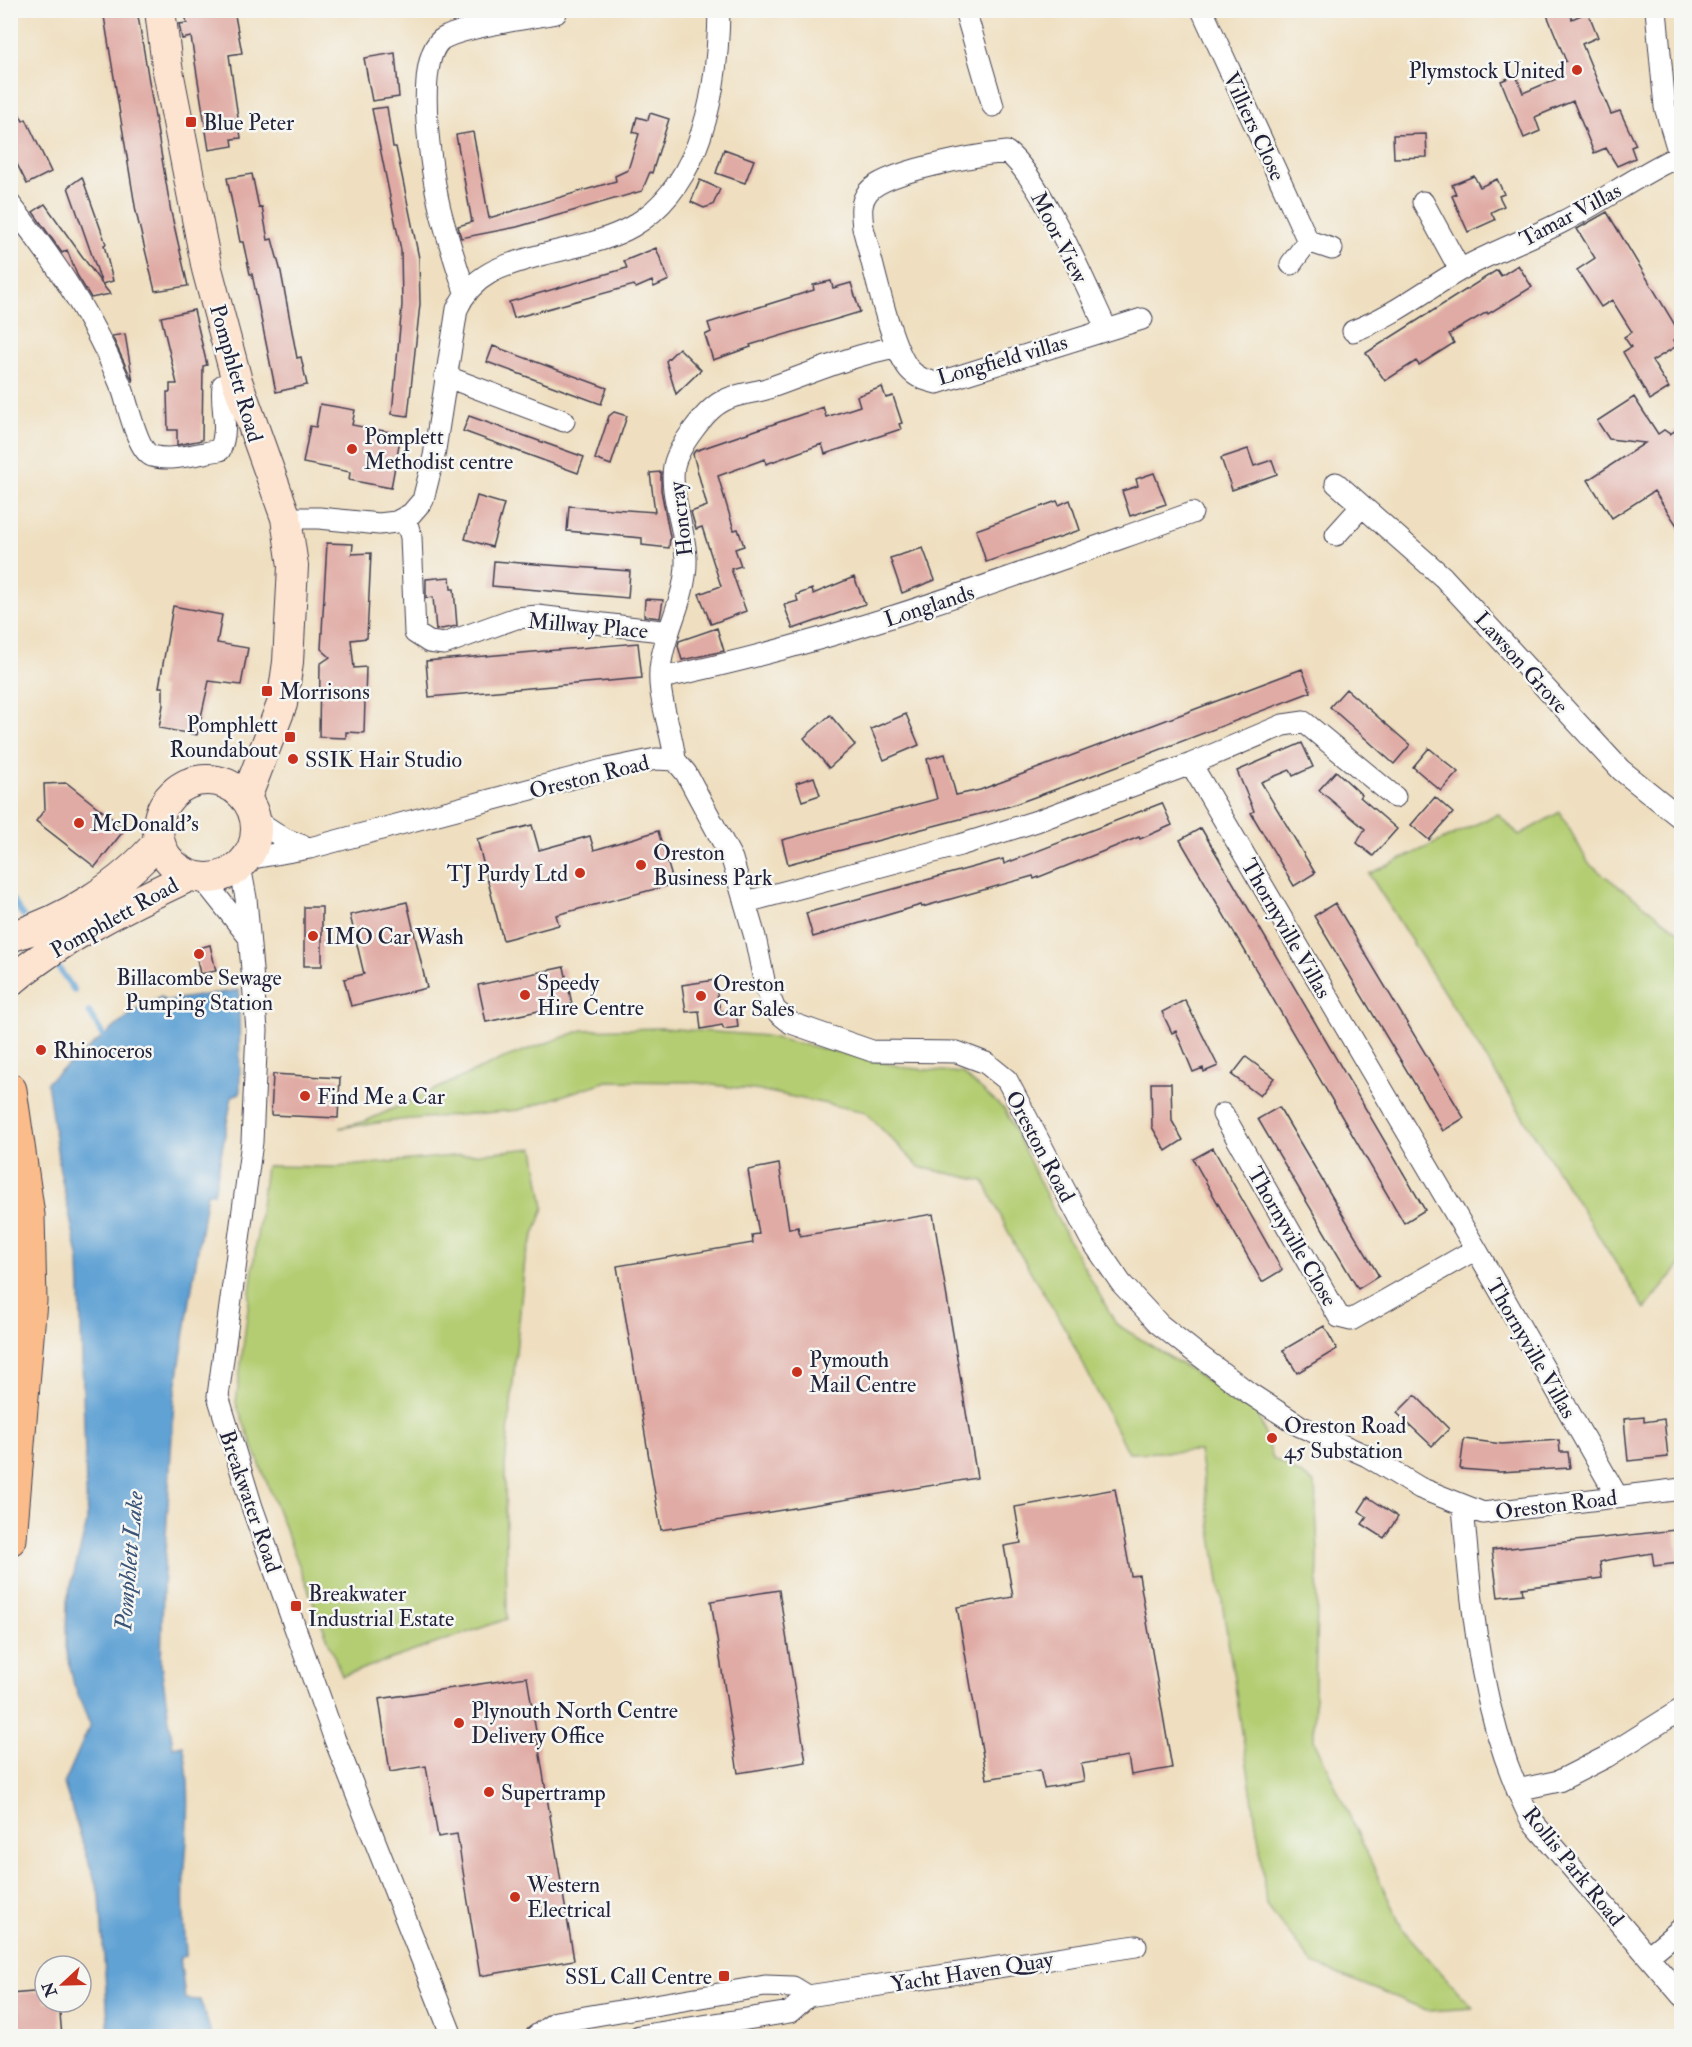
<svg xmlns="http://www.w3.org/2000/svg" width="1692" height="2047" viewBox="0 0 1692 2047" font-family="'IM FELL Double Pica',serif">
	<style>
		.green { fill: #b4cd72; stroke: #6b7856; stroke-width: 1.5 }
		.water { fill: #60a2d4; stroke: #416288; stroke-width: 1.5 }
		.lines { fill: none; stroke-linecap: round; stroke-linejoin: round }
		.stream { stroke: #60a2d4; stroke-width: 6 }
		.building { fill: #e0aba4 }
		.street-casing { stroke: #413e4f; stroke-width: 23 }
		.secondary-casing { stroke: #413e4f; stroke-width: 32 }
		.primary-casing { stroke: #413e4f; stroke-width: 35 }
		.street { stroke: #fff; stroke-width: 21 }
		.secondary { stroke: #fde4d0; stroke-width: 30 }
		.primary { stroke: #f9bc8a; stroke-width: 33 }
		.poi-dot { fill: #c8321e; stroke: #f6f6f2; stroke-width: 2 }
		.labels { text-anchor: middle; stroke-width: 5; stroke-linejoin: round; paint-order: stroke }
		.poi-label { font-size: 22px; fill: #22223b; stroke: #f6f6f2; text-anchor: start }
		.street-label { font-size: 22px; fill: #22223b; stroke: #f6f6f2 }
		.water-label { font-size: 24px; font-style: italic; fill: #3b5578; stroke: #f6f6f2 }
	</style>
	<rect width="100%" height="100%" fill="#f6f6f2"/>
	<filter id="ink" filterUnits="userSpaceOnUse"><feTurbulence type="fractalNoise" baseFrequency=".0167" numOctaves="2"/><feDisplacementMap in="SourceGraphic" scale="12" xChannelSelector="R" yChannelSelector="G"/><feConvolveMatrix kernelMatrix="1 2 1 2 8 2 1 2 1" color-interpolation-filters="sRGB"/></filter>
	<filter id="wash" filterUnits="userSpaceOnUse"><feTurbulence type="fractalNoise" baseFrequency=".008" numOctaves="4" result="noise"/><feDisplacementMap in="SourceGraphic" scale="24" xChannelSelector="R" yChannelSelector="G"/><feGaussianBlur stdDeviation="1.35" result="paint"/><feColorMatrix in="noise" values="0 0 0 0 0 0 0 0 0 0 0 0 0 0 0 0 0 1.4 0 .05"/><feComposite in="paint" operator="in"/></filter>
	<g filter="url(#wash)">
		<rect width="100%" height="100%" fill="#efdfc0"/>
		<path class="green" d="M1560,812L1589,864L1681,933V1264L1645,1309L1369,874L1498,814L1519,835Z
			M663,1028L766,1036L907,1068L962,1073L1005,1110L1059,1222L1116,1324L1257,1411L1273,1458L1315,1483L1318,1555L1314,1740L1403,1930L1473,2008L1429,2011L1313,1964L1266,1905L1262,1862L1199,1451L1128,1453L1066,1330L1014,1244L984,1181L919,1167L865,1112L769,1092L691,1082L607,1081L519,1110L400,1120L339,1128L366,1121L504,1058L583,1030Z
			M534,1148L544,1208L525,1259L505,1466L507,1619L342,1676L236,1403L266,1166L338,1167Z"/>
		<path class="water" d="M239,990L240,1093L232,1096L214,1193H207L174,1401L163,1588L161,1665L173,1747L183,1745C193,1791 187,1835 184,1882C182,1906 185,1931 186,1956L180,1957L185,1999L200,2000L212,2036H109L100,1897L64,1784L90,1725L74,1685L66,1647L67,1600L87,1523L79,1260L60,1171L47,1082L135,1011L161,997L165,1001Z"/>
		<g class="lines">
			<path class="stream" d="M10,897L23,915
				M58,967L74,990
				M89,1012L107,1042"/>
		</g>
		<g id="blocks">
			<path class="building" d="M103,10H137L171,212L188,286L155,291L136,212Z
				M184,10H234L242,53L229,55L241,138L232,139L233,146L209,150L191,37L182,39L179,24L187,23Z
				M1545,10H1569L1572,19L1588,12L1598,37L1582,44L1611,114L1620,111L1636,145L1631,147L1635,158L1617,166L1606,148L1594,153L1573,101L1535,117L1540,131L1524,138L1501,81L1516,75L1523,93L1563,76L1559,64L1566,61Z
				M395,53L399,97L372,101L364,58Z
				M10,96L23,121L26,119L51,172L27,184L10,150Z
				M387,107L393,147H396L419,258L420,304L408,416L392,414L402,305L401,250L372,109Z
				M650,113L669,119L652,173L650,172L642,191L517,227L461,238L458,226L472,222L456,135L473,132L489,218L616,181L615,176L628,170L639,134L633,132L637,117L648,120Z
				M1426,134L1427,157L1394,158L1393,135Z
				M724,149L754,160L745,183L716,173Z
				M252,174L259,208L262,207L268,240L272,239L281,272L297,358L301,357L307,385L276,392L252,274H250L243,242H240L227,178Z
				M1474,176L1480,187L1497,179L1504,194L1499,196L1504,206L1491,212L1495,220L1468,232L1452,196L1456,194L1452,185Z
				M82,177L106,244L104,245L113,281L102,284L110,294L91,298L77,275L67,250L62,253L33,212L45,204L102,284L68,187Z
				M700,180L720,189L713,205L704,208L691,202Z
				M1607,212L1681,335L1674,340L1677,346L1652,361L1669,388L1650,400L1623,352L1631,347L1624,337L1632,332L1612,300L1601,307L1577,270L1595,258L1577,229Z
				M656,248L669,280L654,287L652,281L636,288L634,285L514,318L509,302L627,268L624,261Z
				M1518,265L1532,287L1488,314L1487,312L1449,334L1454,343L1419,365L1416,361L1385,381L1366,353L1497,270L1501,276Z
				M831,281L833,288L851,283L860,312L750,345L751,347L713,360L705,335L711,332L708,323L814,290L813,285Z
				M194,310L207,365L203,366L202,440L177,445V430H168L167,392H170V384H177L161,317Z
				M125,334L133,382L112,336Z
				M493,346L607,388L601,404L487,362Z
				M679,348L701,370L676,394L666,361Z
				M882,387L886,398L893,396L902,423L899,424L901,429L825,454L822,444L766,464L765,459L718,476L734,530L738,529L744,546L735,549L741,566L731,569L746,611L711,624L699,594L721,586L702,527L696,529L691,512L707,506L693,454L695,451L823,407L826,417L860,406L857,396Z
				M1634,397L1658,434L1664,430L1670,434L1682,426V533L1654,491L1612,518L1588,480L1645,443L1609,439L1597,421Z
				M320,404L355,410L352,425L401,434L391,488L349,480L350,472L303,463L310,426L316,427Z
				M614,412L627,416L611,465L595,459L609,416Z
				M469,416L584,457L578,473L463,431Z
				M1248,449L1254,466L1272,460L1277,474L1232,490L1221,458Z
				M661,472V490L670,537L669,548L642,545V538L567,531L569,506L655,512L650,473Z
				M1154,473L1166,504L1130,516L1122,491L1138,486L1136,479Z
				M477,496L504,504L492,547L465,539Z
				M1070,500L1080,530L986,562L976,530L1057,501L1059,505Z
				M327,543L353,544L352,554L371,553L367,638L351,640L354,668L366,667L364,733L346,732V738L319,737L320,664L330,657L321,649Z
				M923,548L935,580L902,593L890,558Z
				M494,561L630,571L628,598L492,586Z
				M450,577L451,589H454L457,626L436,630L433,597L426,598V579Z
				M854,577L865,604L793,629L784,605L798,601L796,595L812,589L813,594Z
				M645,599L663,600L660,618L644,616Z
				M173,606L222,615L217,643L248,648L241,685L209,681L197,735L159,728L163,705V687H159Z
				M717,628L724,651L682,660L678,646L679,641Z
				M638,643L642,678L429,697L426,661Z
				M1302,669L1311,692L1062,787L1010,806L788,864L782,840L937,799L927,759L945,754L956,795L980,790Z
				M1346,689L1410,745L1394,764L1330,707Z
				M906,714L919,745L884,760L871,729Z
				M830,715L855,745L829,768L804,738Z
				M1302,743L1313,767L1293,776L1290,770L1261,782L1315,873L1294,886L1251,813L1254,811L1237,771Z
				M1429,748L1458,772L1441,791L1413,767Z
				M1336,771L1362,795L1360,797L1397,829L1373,856L1357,843L1365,829L1319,790Z
				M814,777L820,795L802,801L796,783Z
				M67,783L125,829L95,867L36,821L45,809L44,784Z
				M1435,797L1453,813L1429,840L1411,825Z
				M1162,803L1172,825L1140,839L1139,837L1034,879L1033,876L922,907L921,905L813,937L806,913L1003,859L1004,864Z
				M532,825L539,850L590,836L594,850L658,831L674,884L556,915L559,925L503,940L477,839Z
				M1201,828L1425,1210L1404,1223L1180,840Z
				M407,902L427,988L351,1006L344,979L364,974L350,915Z
				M1335,903L1464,1118L1443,1131L1314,916Z
				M304,907H322V966H304Z
				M210,945L216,971L200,974L195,949Z
				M564,967L572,1004L486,1022L478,985Z
				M715,980L720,1012L736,1010L738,1027L724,1029L722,1025L701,1029L699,1011L686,1012L682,985Z
				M1185,1000L1218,1066L1204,1072L1203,1068L1193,1072L1176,1031L1172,1033L1162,1012Z
				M1246,1057L1274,1078L1260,1096L1232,1075Z
				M273,1074L340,1078L338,1118L271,1115Z
				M1151,1083H1171L1172,1121L1183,1140L1166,1151L1152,1127Z
				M1279,1107L1379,1276L1358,1289L1258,1119Z
				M1213,1148L1282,1270L1262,1282L1193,1159Z
				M779,1164L789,1229L798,1227L800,1236L933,1214L977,1478L661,1530L617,1266L753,1243L752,1235L759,1234L748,1170Z
				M1324,1326L1337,1349L1297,1373L1283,1350Z
				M1415,1395L1449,1429L1432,1446L1397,1413Z
				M1644,1417V1422L1664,1419L1668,1457L1628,1461L1624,1419Z
				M1464,1439L1502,1444L1559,1440L1560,1452H1568L1570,1468L1500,1472L1460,1469Z
				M1115,1489L1131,1576L1139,1575L1172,1768L1131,1775L1128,1756L1081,1764L1084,1781L1044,1788L1040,1770L987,1779L957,1607L1013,1597L1004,1546L1021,1543L1015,1507Z
				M1368,1497L1398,1517L1384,1538L1362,1524L1367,1517L1359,1511Z
				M1675,1530L1679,1563L1654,1566L1652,1553L1608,1560L1600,1562L1602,1578L1522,1588L1523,1594L1498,1597L1492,1550Z
				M779,1590L806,1762L738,1773L711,1601Z
				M527,1677L574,1960L480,1976L457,1834L438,1837L426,1766L390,1772L379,1699Z
				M45,1991V2002H59L62,2037H10V1994Z"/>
		</g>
	</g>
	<g filter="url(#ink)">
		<use href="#blocks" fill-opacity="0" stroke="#413e4f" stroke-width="1.5"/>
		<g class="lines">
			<defs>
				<path id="street" d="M965,10L993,106
					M1202,10L1308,241
					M1656,10L1665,107L1682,164
					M1423,202L1460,270
					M10,204C55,260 97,324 123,391C128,406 138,451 152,456C171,462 200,453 220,450C230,426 220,409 223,385L237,381
					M1291,264L1308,241L1332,249
					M465,292C456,264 447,237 440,209C432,176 413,63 441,40C457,27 532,18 556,13
					M1106,328C1086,286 1041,178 1007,152C978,155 885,171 868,192C859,203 862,216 863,228C873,262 889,344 909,369C917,378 925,380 937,383L1142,319
					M1353,331C1393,316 1424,291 1460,270C1493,251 1530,239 1564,221C1603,201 1639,174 1679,156
					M445,376L564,421
					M1336,483L1443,577L1621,770L1682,819
					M405,517L411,537L415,633L429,642L444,644L516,618L538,616L669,632
					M286,518H319L379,524L396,522L411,514L423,500L434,456L457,309C474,272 505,265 541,255C571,247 606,242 633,226C704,184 718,86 719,10
					M1336,535L1362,506
					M661,678C843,641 1016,575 1192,513
					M675,760C672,728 655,694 661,662C666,628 687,595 686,560C686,531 669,493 674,466C678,447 706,409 723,401C735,394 753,393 766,389C809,374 852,355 896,347
					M1191,764L1476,1249L1617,1496
					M256,820L285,839L309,848
					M247,859L310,848L603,770L656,759L675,760L686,773L732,859L755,937L765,985L775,1010L791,1023L872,1051L957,1052L986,1063L1007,1080L1090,1238L1121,1283L1159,1324L1192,1350L1249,1393L1300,1426L1367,1456L1420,1488L1483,1513L1682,1489
					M240,866L246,898L257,1030L252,1142L218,1396L252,1507L335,1740L452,2036
					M202,878L248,936
					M746,902L960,845L1037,821L1191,764L1283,725L1304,722L1395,797
					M1223,1114L1339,1317L1351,1320L1476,1249
					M1463,1507C1473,1619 1480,1717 1531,1820L1682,1996
					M1517,1790L1559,1781L1606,1757L1682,1709
					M1648,1956L1682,1928
					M536,2036L556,2022L765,1986L793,1987L808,1996
					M639,2036L790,2012L808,1996L1136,1946"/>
				<path id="secondary" d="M160,10L167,66L207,269L237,381L286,518L293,566L288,662L282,704L246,798
					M158 829a49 49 0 1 1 98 0a49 49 0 1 1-98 0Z
					M10,937C65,920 122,885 159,841
					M10,982C63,937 128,905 190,876"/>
				<path id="primary" d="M10,1090L28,1215L30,1301L10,1539"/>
			</defs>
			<use href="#street" class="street-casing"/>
			<use href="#secondary" class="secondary-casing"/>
			<use href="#primary" class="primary-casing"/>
			<use href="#street" class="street"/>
			<use href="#secondary" class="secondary"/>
			<use href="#primary" class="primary"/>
		</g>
	</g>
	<g class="poi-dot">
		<circle cx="1577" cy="70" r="6"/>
		<rect x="185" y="116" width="12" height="12" rx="3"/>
		<circle cx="352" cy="449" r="6"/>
		<rect x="261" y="685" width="12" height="12" rx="3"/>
		<rect x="284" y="731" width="12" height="12" rx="3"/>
		<circle cx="293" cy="759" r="6"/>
		<circle cx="79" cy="823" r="6"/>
		<circle cx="641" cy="865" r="6"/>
		<circle cx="580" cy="873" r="6"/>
		<circle cx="313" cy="936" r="6"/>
		<circle cx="199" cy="954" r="6"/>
		<circle cx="525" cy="995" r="6"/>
		<circle cx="701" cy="996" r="6"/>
		<circle cx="41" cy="1050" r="6"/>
		<circle cx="305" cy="1096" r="6"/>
		<circle cx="797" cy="1372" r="6"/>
		<circle cx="1272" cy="1438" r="6"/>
		<rect x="290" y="1600" width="12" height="12" rx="3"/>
		<circle cx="459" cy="1723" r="6"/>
		<circle cx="489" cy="1792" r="6"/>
		<circle cx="515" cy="1897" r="6"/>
		<rect x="718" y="1970" width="12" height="12" rx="3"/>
	</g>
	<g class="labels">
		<g class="poi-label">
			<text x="1565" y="78" text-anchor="end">Plymstock United</text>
			<text x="203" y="130">Blue Peter</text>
			<text x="364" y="444">Pomplett<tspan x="364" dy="25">Methodist centre</tspan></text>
			<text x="279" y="699">Morrisons</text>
			<text x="278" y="732" text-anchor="end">Pomphlett<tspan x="278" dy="25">Roundabout</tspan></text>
			<text x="305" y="767">SSIK Hair Studio</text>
			<text x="91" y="831">McDonald's</text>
			<text x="653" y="860">Oreston<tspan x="653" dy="25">Business Park</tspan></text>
			<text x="568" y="881" text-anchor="end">TJ Purdy Ltd</text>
			<text x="325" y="944">IMO Car Wash</text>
			<text x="199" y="985" text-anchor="middle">Billacombe Sewage<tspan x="199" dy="25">Pumping Station</tspan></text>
			<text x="537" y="990">Speedy<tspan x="537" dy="25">Hire Centre</tspan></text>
			<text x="713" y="991">Oreston<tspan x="713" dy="25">Car Sales</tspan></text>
			<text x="53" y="1058">Rhinoceros</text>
			<text x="317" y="1104">Find Me a Car</text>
			<text x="809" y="1367">Pymouth<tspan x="809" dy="25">Mail Centre</tspan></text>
			<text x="1284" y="1433">Oreston Road<tspan x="1284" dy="25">45 Substation</tspan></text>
			<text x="308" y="1601">Breakwater<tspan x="308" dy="25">Industrial Estate</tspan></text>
			<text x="471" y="1718">Plynouth North Centre<tspan x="471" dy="25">Delivery Office</tspan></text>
			<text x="501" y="1800">Supertramp</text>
			<text x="527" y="1892">Western<tspan x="527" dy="25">Electrical</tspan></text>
			<text x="712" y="1984" text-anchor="end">SSL Call Centre</text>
		</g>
		<g class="street-label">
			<text transform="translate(1255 126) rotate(65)" y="8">Villiers Close</text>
			<text transform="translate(1570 214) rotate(-28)" y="8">Tamar Villas</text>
			<text transform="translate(1060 237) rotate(63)" y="8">Moor View</text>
			<text transform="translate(1002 359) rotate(-16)" y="8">Longfield villas</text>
			<text transform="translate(237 373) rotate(74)" y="8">Pomphlett Road</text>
			<text transform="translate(680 519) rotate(-97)" y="8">Honcray</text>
			<text transform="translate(929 605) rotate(-18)" y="8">Longlands</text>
			<text transform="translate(588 625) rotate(5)" y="8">Millway Place</text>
			<text transform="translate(1522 662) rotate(48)" y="8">Lawson Grove</text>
			<text transform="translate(589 776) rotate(-14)" y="8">Oreston Road</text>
			<text transform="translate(114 917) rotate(-29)" y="8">Pomphlett Road</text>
			<text transform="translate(1287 928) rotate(60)" y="8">Thornyville Villas</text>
			<text transform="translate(1041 1146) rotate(62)" y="8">Oreston Road</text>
			<text transform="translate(1293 1236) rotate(60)" y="8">Thornyville Close</text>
			<text transform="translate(1532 1348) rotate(60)" y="8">Thornyville Villas</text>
			<text transform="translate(251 1501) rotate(71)" y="8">Breakwater Road</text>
			<text transform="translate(1556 1504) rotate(-7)" y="8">Oreston Road</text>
			<text transform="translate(1574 1866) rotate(51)" y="8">Rollis Park Road</text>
			<text transform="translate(972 1971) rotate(-9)" y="8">Yacht Haven Quay</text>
		</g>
		<g class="water-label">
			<text transform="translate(129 1561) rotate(-85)" y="8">Pomphlett Lake</text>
		</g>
	</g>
	<rect width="1692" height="2047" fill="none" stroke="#f6f6f2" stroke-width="36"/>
	<g transform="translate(63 1984) rotate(248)"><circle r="28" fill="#f6f6f2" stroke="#a1a1a9" stroke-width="1.5"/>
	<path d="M0-4.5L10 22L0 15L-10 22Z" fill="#c8321e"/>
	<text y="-9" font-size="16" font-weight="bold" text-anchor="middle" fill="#22223b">N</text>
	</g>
</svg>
